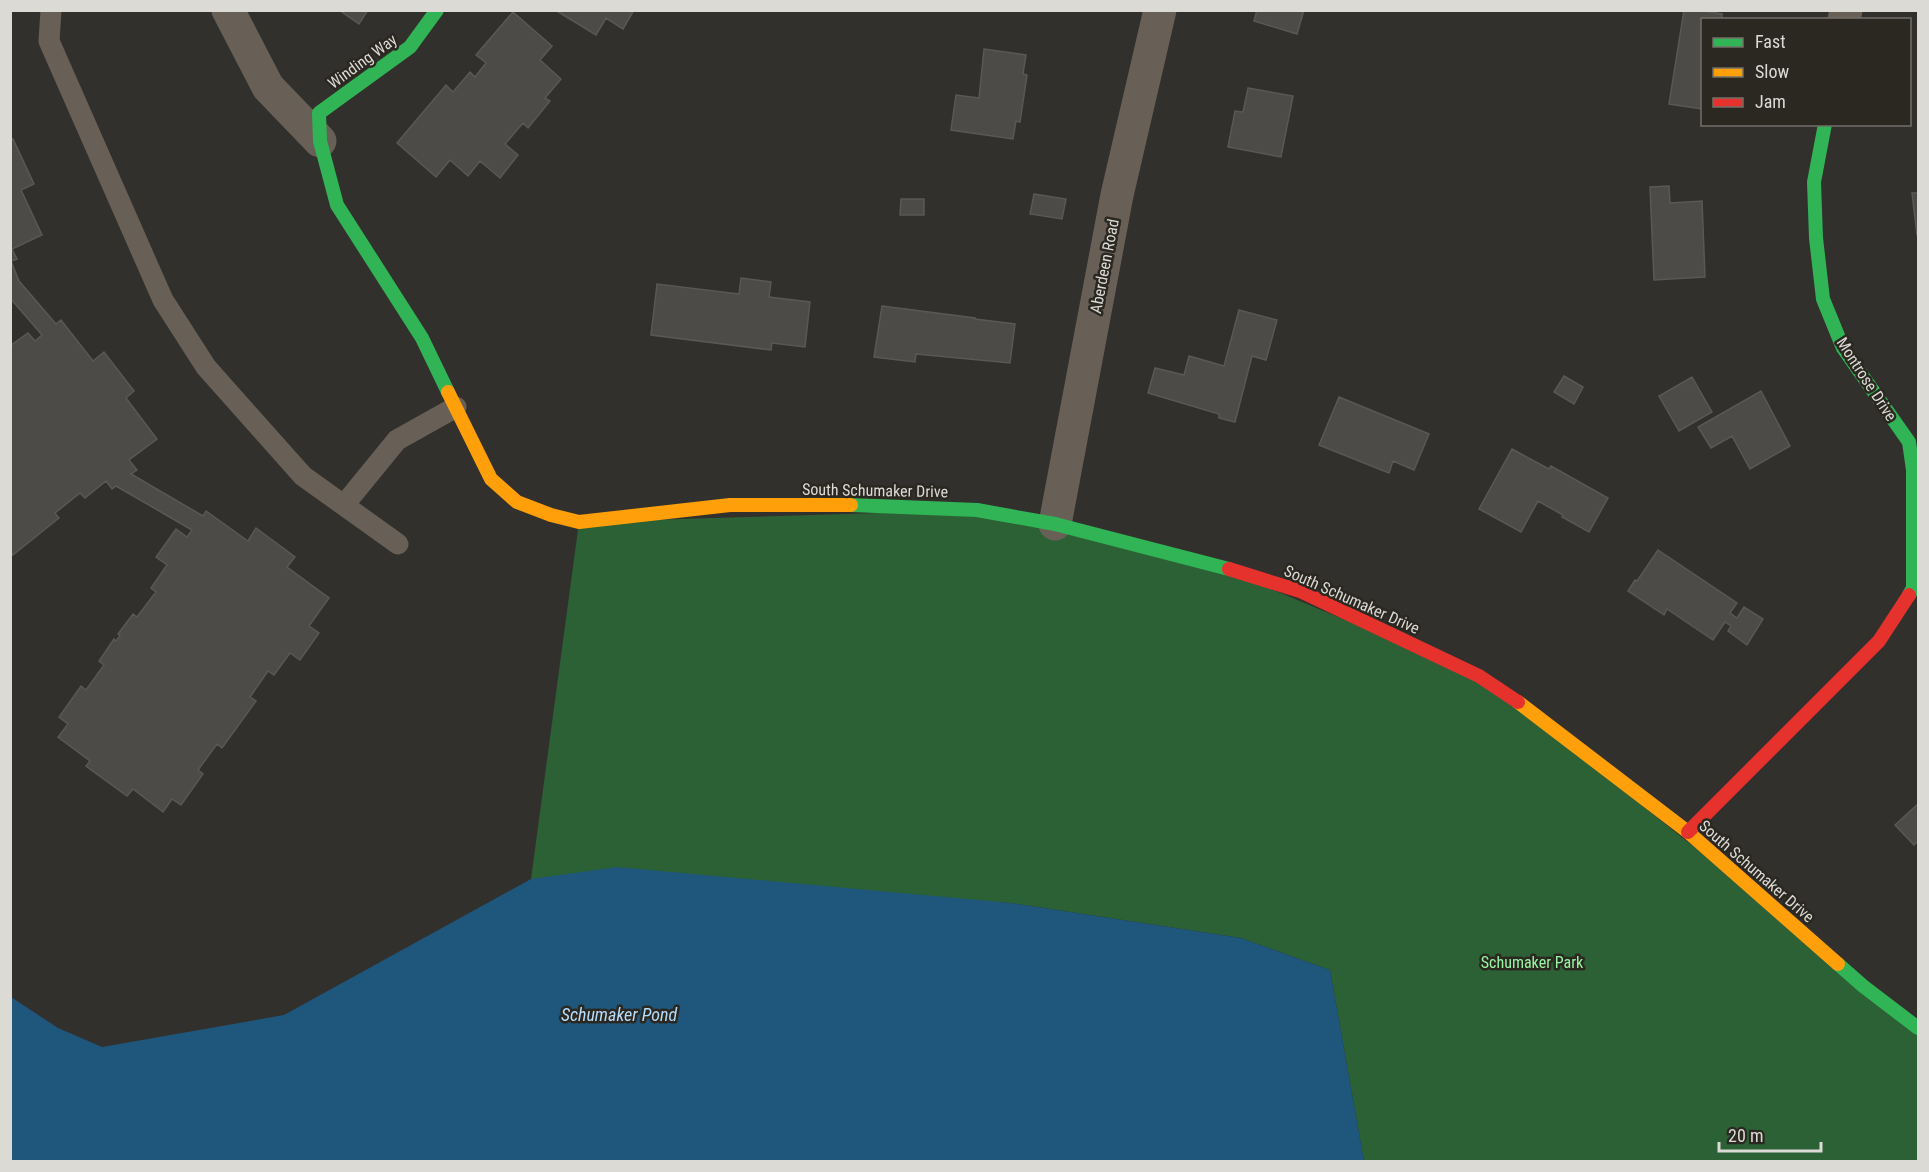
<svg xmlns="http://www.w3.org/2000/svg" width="1929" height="1172" viewBox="0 0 1929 1172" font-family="'Roboto Condensed',sans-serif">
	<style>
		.green { fill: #2c6035 }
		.water { fill: #1e567c }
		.building { fill: #4d4b47; stroke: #5a5855; stroke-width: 1.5 }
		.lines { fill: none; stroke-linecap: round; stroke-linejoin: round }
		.lane { stroke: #686056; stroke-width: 21 }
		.street { stroke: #686056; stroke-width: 33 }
		.fast { stroke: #30b455; stroke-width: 14 }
		.slow { stroke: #ff9f0a; stroke-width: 14 }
		.jam { stroke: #e5322d; stroke-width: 14 }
		.labels { text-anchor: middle; stroke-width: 5; stroke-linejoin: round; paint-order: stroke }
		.street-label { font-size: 16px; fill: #dcdad5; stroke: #2a2820 }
		.park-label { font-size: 16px; fill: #96f6a3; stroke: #2a2820 }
		.water-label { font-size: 18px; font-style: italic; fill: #b6dcfb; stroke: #2a2820 }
	</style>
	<rect width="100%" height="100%" fill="#32302c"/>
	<path class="green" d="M977,510L1207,562L1479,676L1918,1025V1161H1364L1330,970L1241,938L1011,903L531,879L579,522Z"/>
	<path class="water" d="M617,867L1011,903L1241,938L1330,970L1364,1161H11V997L58,1028L102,1047L284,1015L531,879Z"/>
	<path class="building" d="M339,10H368L359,24Z
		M555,10H634L623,29L606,18L596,35Z
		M1257,10H1304L1297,34L1254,21Z
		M1684,10H1698L1722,14V20H1702V109L1669,104Z
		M513,12L552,46L540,60L561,79L545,98L550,101L528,128L523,123L505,144L518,155L500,178L480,161L468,176L450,160L436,177L397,143L446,85L453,92L470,72L475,77L486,63L476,55Z
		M984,49L1026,55L1023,74L1027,75L1020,122L1016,121L1013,139L951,130L956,95L979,98Z
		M1248,88L1293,96L1281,157L1228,147L1235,111L1243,112Z
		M13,139L34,184L21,190L42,235L12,249L17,259L11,261L19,281L56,324L61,320L93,361L104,352L134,391L126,398L157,439L129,460L137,470L131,474L203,516L206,511L248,541L256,528L295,557L287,567L329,598L309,626L319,633L300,660L290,653L274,675L268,671L250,697L256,701L222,748L217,744L198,770L203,774L181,805L172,799L163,812L133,789L127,796L86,766L90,761L58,737L68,724L59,717L81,686L86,690L104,665L99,661L114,639L116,641L120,636L118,634L133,614L137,617L156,592L151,588L167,565L156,557L176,529L187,537L192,530L116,486L112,489L106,481L85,498L80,493L55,513L59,518L13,555L10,551V346L28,333L35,341L42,335L10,298V140Z
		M1669,186L1670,203L1702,201L1705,277L1654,280L1650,187Z
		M1912,193H1918V235H1917Z
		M1034,194L1066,199L1062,219L1030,214Z
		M901,199H924V215H900Z
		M741,278L771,282L769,297L810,302L805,347L772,343L771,350L651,335L657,284L739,294Z
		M882,306L975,318V319L1015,324L1010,363L916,354L915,362L874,357Z
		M1239,310L1277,320L1266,360L1252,356L1235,422L1219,418V414L1148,393L1155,368L1184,375L1189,356L1224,366Z
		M1564,376L1583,387L1574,404L1554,392Z
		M1692,377L1712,412L1679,431L1659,396Z
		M1761,391L1790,446L1750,469L1732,436L1711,448L1698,427Z
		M1339,397L1429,434L1414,470L1393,461L1389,473L1319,445Z
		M1512,449L1549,469L1551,466L1608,498L1589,532L1562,517L1563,515L1538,501L1521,532L1479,509Z
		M1658,550L1737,603L1730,613L1737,618L1744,607L1763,619L1747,645L1728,631L1731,626L1725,622L1713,640L1667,609L1664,615L1628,591L1635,580L1637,581Z
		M1918,804V841L1914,845L1895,825Z"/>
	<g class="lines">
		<path class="lane" d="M51,10L49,41L163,300L206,367L303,476L398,544
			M344,505L397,440L456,407"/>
		<path class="street" d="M228,10L268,87L320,141
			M1844,20L1846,10
			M1055,524L1117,195L1160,10"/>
		<path class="fast" d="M437,10L410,47L319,113L320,141L337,205L422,338L448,392
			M1825,124L1814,182L1816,238L1823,299L1843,348L1909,442L1913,470V588L1909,595
			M851,505L977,510L1055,524L1229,569
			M1838,964L1863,986L1918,1028"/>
		<path class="slow" d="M448,392L491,479L517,502L551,515L579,522L730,505H851
			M1518,702L1688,832L1838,964"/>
		<path class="jam" d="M1229,569L1300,591L1479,676L1518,702
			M1688,832L1879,641L1909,595"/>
	</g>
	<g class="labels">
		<g class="street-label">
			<text transform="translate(362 61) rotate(-36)" y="6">Winding Way</text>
			<text transform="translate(1104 266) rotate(-79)" y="6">Aberdeen Road</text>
			<text transform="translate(1867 379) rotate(57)" y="6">Montrose Drive</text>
			<text transform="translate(875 490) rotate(1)" y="6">South Schumaker Drive</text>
			<text transform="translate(1352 599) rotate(24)" y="6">South Schumaker Drive</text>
			<text transform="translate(1757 871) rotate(41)" y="6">South Schumaker Drive</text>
		</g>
		<g class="park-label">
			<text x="1532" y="968">Schumaker Park</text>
		</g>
		<g class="water-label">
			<text x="619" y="1021">Schumaker Pond</text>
		</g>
	</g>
	<rect width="1929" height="1172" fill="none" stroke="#dcdad5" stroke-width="24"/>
	<rect x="1701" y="18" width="210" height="108" fill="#2a2820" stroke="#716f68" stroke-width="1.5"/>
	<rect x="1713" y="38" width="30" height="9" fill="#30b455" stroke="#716f68" stroke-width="1.5"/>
	<text x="1755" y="48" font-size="18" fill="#dcdad5">Fast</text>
	<rect x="1713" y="68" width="30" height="9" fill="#ff9f0a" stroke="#716f68" stroke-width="1.5"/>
	<text x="1755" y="78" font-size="18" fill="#dcdad5">Slow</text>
	<rect x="1713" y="98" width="30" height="9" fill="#e5322d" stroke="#716f68" stroke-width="1.5"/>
	<text x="1755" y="108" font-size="18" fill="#dcdad5">Jam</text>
	<path d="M1719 1142v9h102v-9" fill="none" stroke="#dcdad5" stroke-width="3"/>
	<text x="1728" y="1142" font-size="18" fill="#dcdad5" stroke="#2a2820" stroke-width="4.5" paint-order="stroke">20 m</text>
</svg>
